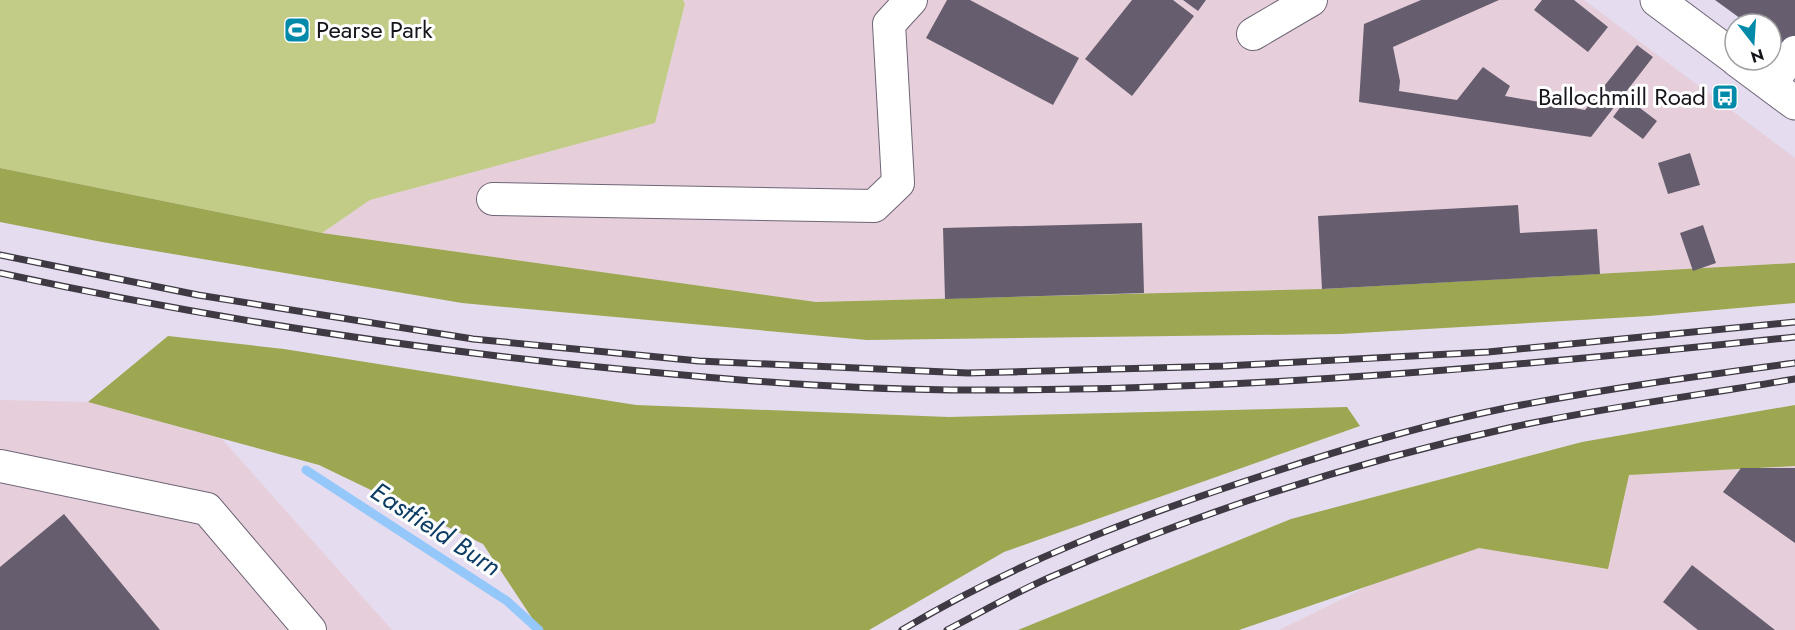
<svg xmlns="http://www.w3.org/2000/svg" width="1795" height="630" viewBox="0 0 1795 630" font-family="Jost,sans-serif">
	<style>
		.industrial { fill: #e6cfdb }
		.green { fill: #c3cc86 }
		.forest { fill: #9da651 }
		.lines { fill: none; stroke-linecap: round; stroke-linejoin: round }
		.stream { stroke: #95c8fa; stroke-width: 9 }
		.building { fill: #665d6e }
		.minor-casing { stroke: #6e6577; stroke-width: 34 }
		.major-casing { stroke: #6e6577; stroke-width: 35 }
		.minor { stroke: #fff; stroke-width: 32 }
		.major { stroke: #fff; stroke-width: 33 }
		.rail-casing { stroke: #3e3942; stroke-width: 7 }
		.rail { stroke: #fff; stroke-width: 4.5; stroke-dasharray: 14; stroke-linecap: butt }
		.labels { text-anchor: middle; stroke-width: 6; stroke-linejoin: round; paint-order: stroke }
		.poi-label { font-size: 24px; fill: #18141b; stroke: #fff; text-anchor: start }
		.water-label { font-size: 26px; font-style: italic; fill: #0d3d64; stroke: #fff }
	</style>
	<rect width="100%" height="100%" fill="#e5dcef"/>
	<path class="industrial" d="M683,0H1584L1795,158V263L1322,289L816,302L322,233L370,200L655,123L685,5Z
		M0,400L88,402L222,439L392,630H0Z
		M1795,466V630H1279L1590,477Z"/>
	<path class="green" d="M0,0H683L685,4L655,123L370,200L322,233L0,168Z"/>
	<path class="forest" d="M0,168L322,233L816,302L1322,289L1795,263V303L1649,316L1341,334L867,340L462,303L102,242L0,222Z
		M168,336L284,349L636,405L949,417L1347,407L1360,426L1004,552L869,630H540L483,544L319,465L88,402Z
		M1795,405V466L1629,475L1608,569L1479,548L1239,630H1018L1291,519L1582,442Z"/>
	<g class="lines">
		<path class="stream" d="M306,470L507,601L539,630"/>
	</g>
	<path class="building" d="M947,0H970L1079,58L1053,105L926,38Z
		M1132,0H1173L1194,16L1132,96L1085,59Z
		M1183,0H1206L1198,11Z
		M1421,0H1499L1393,47L1400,81L1399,91L1457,100L1483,67L1510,86L1505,96L1585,110L1637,45L1653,57L1591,137L1359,102L1364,24Z
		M1542,0H1574L1608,27L1588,52L1534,10Z
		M1715,0H1795V50L1791,56L1771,41V24H1748Z
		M1627,98L1657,121L1643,139L1613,117Z
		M1690,153L1700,185L1668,194L1658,163Z
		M1518,205L1520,233L1597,229L1600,274L1322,289L1318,216Z
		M1142,223L1144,293L945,299L943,228Z
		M1703,225L1716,263L1693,271L1680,233Z
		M1741,468H1795V543L1723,492Z
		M64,514L160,630H0V567Z
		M1692,565L1775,630H1698L1663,602Z"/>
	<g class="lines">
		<defs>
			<path id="minor" d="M1253,34L1311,0
				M1770,84L1795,52
				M493,199L874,206L898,183L889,24L911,0
				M0,466L207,509L310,630"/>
			<path id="major" d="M1657,0L1735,58
				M1737,60L1795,103"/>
		</defs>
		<use href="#minor" class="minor-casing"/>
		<use href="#major" class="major-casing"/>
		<use href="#minor" class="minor"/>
		<use href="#major" class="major"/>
		<defs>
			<path id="rail" d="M0,255L198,295L473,339L699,361L968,373L1225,366L1488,352L1795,322
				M0,273C201,317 405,348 609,368C729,380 850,390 971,390C1247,391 1521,366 1795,337
				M902,630C1013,563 1138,516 1261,476C1342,449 1423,425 1506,408C1602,389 1699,376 1795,363
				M947,630C984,611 1021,589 1060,573C1205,510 1359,461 1513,427C1606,407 1701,395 1795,379"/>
		</defs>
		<use href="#rail" class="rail-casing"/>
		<use href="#rail" class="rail"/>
	</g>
	<defs>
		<symbol id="stadium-square" viewBox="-11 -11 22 22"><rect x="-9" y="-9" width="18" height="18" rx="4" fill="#008aaa" stroke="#fff"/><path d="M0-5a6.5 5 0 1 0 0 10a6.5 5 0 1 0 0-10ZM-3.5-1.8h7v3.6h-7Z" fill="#fff"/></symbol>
		<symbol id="bus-square" viewBox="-11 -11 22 22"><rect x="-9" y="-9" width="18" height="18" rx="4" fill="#008aaa" stroke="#fff"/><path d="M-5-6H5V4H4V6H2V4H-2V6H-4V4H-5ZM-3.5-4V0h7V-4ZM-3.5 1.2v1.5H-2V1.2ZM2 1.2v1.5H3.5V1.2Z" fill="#fff"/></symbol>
	</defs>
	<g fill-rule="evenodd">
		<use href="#stadium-square" x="282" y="15" width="30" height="30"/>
		<use href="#bus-square" x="1710" y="82" width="30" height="30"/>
	</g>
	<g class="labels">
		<g class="poi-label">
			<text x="316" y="38">Pearse Park</text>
			<text x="1706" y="105" text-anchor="end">Ballochmill Road</text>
		</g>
		<g class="water-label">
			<text transform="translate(436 529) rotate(33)" y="9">Eastfield Burn</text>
		</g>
	</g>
	<g transform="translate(1753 42) rotate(163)"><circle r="28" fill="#ffffff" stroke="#a3a1a4" stroke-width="1.5"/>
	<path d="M0-4.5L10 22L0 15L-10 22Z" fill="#008aaa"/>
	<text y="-9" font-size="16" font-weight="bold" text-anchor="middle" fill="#18141b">N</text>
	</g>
</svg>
